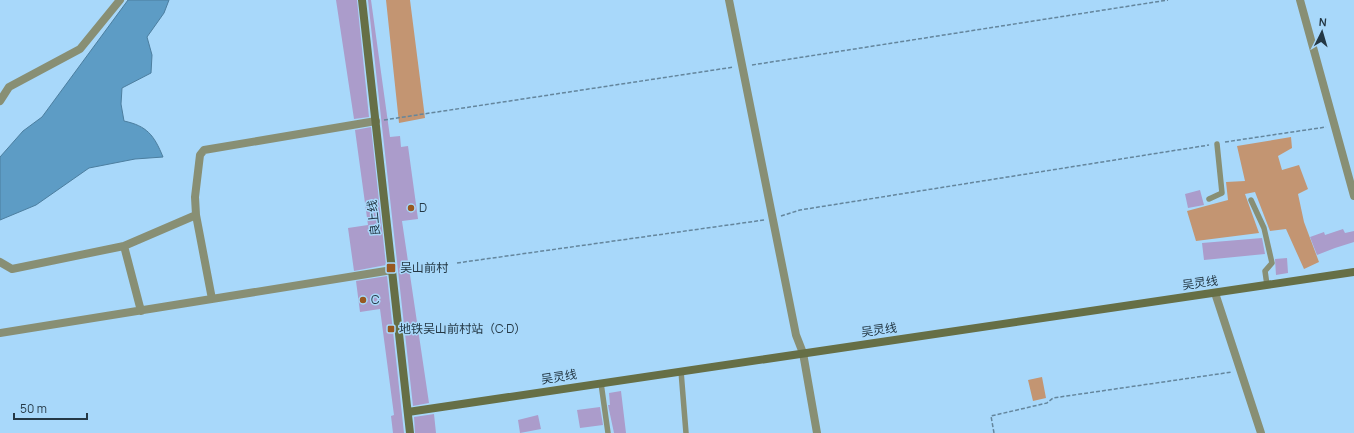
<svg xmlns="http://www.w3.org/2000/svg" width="1354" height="433" viewBox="0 0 1354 433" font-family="Manrope,'Noto Sans SC',sans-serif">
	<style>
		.green { fill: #c39572 }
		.water { fill: #5d9cc5; stroke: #4c7e9f }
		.building { fill: #ab9ccb }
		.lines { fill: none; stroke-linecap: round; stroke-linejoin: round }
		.path { stroke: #64869d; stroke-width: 1.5; stroke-dasharray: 4 2; stroke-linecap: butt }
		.lane { stroke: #888f74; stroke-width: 5.5 }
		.street { stroke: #888f74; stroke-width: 8 }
		.secondary { stroke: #666f46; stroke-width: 8 }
		.poi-dot { fill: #985920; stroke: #a8d8fa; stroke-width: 1.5 }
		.labels { text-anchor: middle; stroke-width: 3; stroke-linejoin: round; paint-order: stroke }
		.poi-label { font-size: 12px; fill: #243845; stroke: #a8d8fa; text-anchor: start }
		.street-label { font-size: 12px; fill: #243845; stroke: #a8d8fa }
	</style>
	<rect width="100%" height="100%" fill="#a8d8fa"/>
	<path class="green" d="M386,0H410L425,118L399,123Z
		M1291,137L1292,148L1278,156L1282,170L1299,165L1308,189L1298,194L1304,222L1319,262L1304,269L1286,229L1270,231L1255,192L1245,194L1259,233L1196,241L1187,211L1228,200L1226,182L1245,181L1237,146Z
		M1042,377L1046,398L1033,401L1028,380Z"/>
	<path class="water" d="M128,0H169L164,13L147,37L152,55L151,73L122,88L121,104L124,121C147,126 154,135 163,157L135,159L89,168L36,205L0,220V157L23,131L42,117Z"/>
	<path class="building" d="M336,0H357L369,117L354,119Z
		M368,0H371L390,137L400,136L401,147L408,146L418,219L402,221L429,403L413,406Z
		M371,127L386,265L354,271L348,228L368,225L355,130Z
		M1200,190L1204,205L1188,208L1185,194Z
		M1343,229L1345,233L1354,231V242L1335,248L1317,255L1310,237L1324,232L1325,235Z
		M1262,238L1265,254L1204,260L1202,243Z
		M1287,258L1288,273L1276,275L1275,259Z
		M387,276L404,433H393L391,416L394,415L380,309L360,312L356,281Z
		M621,391L626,433H614L608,405H610L609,393Z
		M600,407L603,425L580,428L577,410Z
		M434,414L436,433H415L414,417Z
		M538,415L541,429L520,433L518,420Z"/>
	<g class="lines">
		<path class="path" d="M752,65L1168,0
			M384,120L734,67
			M1225,142L1326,127
			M781,216L800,210L1209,145
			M457,263L764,220
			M994,433L991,416L1047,403L1053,398L1232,372"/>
		<path class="lane" d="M1209,199L1222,193L1217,144
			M1251,200L1264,228L1272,263L1265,271L1267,285
			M681,371L686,433
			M601,383L608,433"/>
		<path class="street" d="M729,0L796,335L803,353L817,433
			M1300,0L1354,196
			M0,101L9,87L80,49L120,0
			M124,246L141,311
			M0,262L12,269L124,246L196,215
			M1215,293L1261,433
			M212,299L196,215L195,197L200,155L204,150L376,121
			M0,333L392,270"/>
		<path class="secondary" d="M362,0L410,433
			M408,412L1354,272"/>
	</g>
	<g class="poi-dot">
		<circle cx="411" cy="208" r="4"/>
		<rect x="386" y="263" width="10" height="10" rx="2"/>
		<circle cx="363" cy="300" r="4"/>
		<rect x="387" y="325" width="8" height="8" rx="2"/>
	</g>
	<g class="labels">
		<g class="poi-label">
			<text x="419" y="212">D</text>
			<text x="400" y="272">吴山前村</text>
			<text x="371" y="304">C</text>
			<text x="399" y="333">地铁吴山前村站（C·D）</text>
		</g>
		<g class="street-label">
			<text transform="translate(374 218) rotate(-96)" y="4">良上线</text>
			<text transform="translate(1200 283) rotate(-8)" y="4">吴灵线</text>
			<text transform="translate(879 330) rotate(-8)" y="4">吴灵线</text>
			<text transform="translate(559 377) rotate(-9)" y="4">吴灵线</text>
		</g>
	</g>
	<g transform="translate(1322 32) rotate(5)" stroke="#a8d8fa" stroke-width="3" paint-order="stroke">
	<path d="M0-3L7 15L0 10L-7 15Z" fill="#243845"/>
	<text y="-6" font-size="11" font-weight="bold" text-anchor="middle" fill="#243845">N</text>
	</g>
	<path d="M14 413v6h73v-6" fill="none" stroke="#243845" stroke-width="2"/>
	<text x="20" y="413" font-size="12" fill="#243845" stroke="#a8d8fa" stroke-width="3" paint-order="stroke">50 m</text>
</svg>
